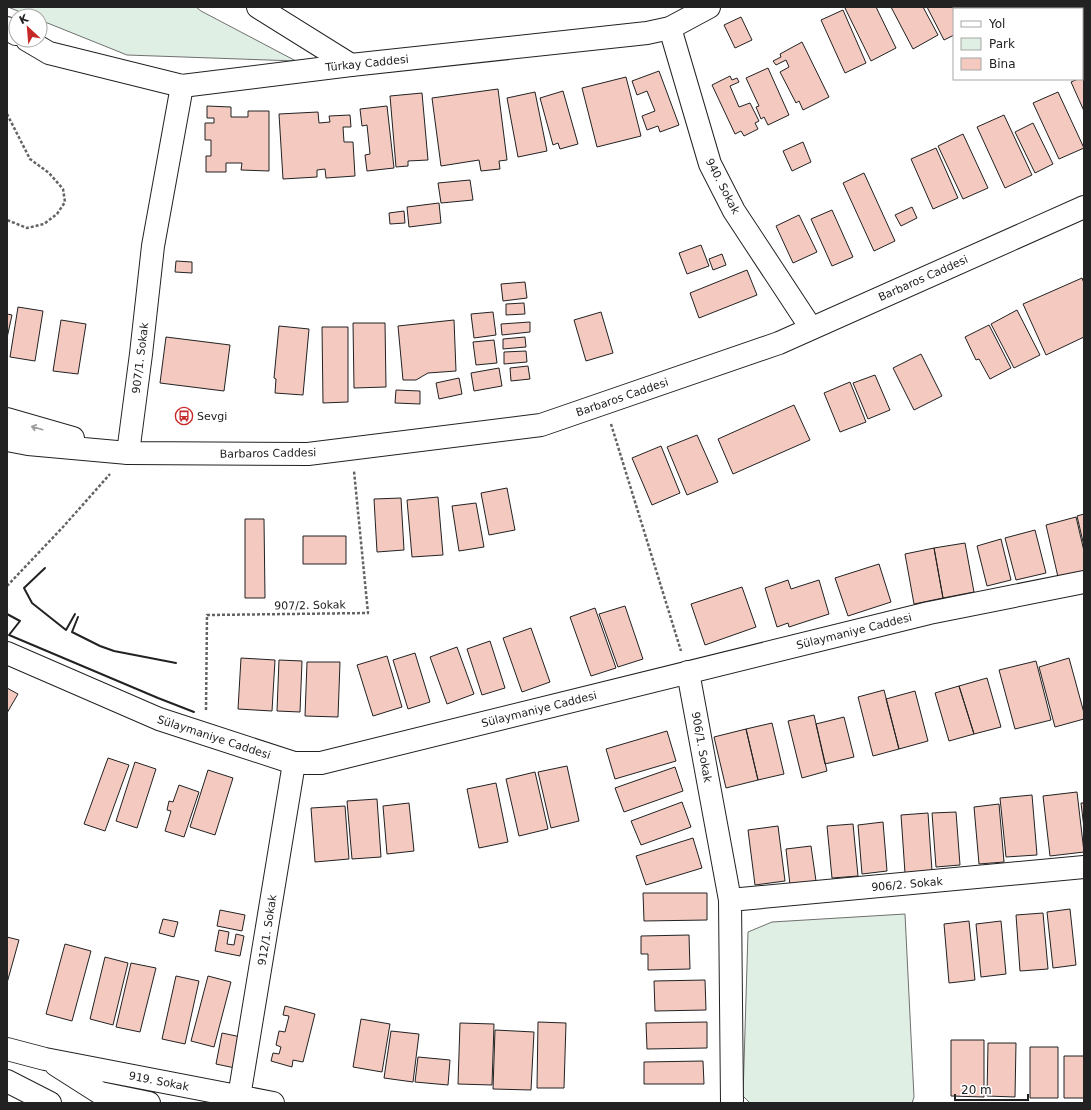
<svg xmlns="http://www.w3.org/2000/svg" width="1091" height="1110" viewBox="0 0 1091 1110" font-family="'DejaVu Sans',sans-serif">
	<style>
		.green { fill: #e0efe3; stroke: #6f6f6f }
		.building { fill: #f3c9c0; stroke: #222 }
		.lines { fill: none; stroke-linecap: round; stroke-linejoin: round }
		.street-casing { stroke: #222; stroke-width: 24 }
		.secondary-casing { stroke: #222; stroke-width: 24 }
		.path { stroke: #646464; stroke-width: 2.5; stroke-dasharray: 3 2; stroke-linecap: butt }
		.street { stroke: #fff; stroke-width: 22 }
		.secondary { stroke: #fff; stroke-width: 22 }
		.wall { stroke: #222; stroke-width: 2 }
		.oneway { stroke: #9c9c9c }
		.labels { text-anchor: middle; stroke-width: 3; stroke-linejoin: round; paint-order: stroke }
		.street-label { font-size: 11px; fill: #222; stroke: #fff }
		.poi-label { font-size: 11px; fill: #222; stroke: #fff; text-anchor: start }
	</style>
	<rect width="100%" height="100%" fill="#fff"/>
	<path class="green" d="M8,7H196L201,11L296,61L127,55L40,20V16H30Z
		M905,914L914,1097L912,1103H750L743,1096L748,932L772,922Z"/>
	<path class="building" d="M847,7H876L896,48L871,61L845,8Z
		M891,7H923L938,35L913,49Z
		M927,7H957L958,9H954V35L944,40Z
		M975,7H1004L1000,9H976Z
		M843,10L866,63L845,73L821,20Z
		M741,17L752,40L735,48L724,25Z
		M802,42L829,97L803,110L799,101L796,103L780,72L789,67L786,60L776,65L773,61L781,57L780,54Z
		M768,68L789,115L768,125L764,117L761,119L756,107L759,106L746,78Z
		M659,71L679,125L660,132L658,126L647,130L642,116L655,111L647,91L637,95L632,81Z
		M730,76L732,80L737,78L739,82L730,86L739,107L750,103L759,121L755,123L758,129L744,136L741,131L735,134L712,85Z
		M1084,76V111L1071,82L1078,79H1082V77Z
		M626,77L641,136L597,147L582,88Z
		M498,89L507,160L499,161L500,169L481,171L479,160L441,166L432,98Z
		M563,91L578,144L560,149L558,143L553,145L540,98Z
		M535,92L547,151L518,157L507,98Z
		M1058,92L1084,148L1059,159L1033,103Z
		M422,93L428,160L408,161V166L396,167L390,96Z
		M207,106L231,107V117H248V111H269V171L241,170L242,163H226V172H206V156H211V140H205V123H214V118H207Z
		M387,106L394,168L367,171L365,155L370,154L367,125L362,126L360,109Z
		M318,112L319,123L330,122L329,116L350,115L351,127H343L344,142H353L355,176L326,178L325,169L317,170V177L283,179L279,114Z
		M1004,115L1032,175L1005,188L977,127Z
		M1033,123L1053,164L1035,173L1015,132Z
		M963,134L988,188L963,199L938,146Z
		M803,142L811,162L792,171L783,151Z
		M936,148L958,198L933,209L911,159Z
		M864,173L895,241L874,251L843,183Z
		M470,180L473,200L441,203L438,183Z
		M439,203L441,223L409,227L407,207Z
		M912,207L917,218L901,226L895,215Z
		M832,210L853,257L832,266L811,219Z
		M404,211L405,223L390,224L389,213Z
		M799,215L817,252L793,263L776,226Z
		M701,245L709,266L687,274L679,253Z
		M722,254L726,265L713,270L709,259Z
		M176,261L192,262V273L175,272Z
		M747,270L757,295L699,318L690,293Z
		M1082,278L1084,283V337L1046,355L1023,304Z
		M525,282L527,298L503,301L501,284Z
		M524,303L525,314L506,315V304Z
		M18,307L43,311L35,361L10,357Z
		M1017,310L1040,355L1014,368L991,324Z
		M493,312L496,335L474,338L471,314Z
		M601,312L613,353L586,361L574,320Z
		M7,314L12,315L7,338Z
		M61,320L86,324L78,374L53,371Z
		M454,320L456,371L428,373L416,380H403L398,326Z
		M530,322V332L502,335L501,324Z
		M353,323H385L386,387L354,388Z
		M989,325L1011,368L990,379L979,359L976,360L965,337Z
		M279,326L309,329L303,395L275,393L276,379L274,378Z
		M322,327H348V402L323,403Z
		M166,337L230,345L224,391L160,383Z
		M525,337L526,347L503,349V339Z
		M494,340L497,363L476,365L473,342Z
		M526,351L527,362L504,364V352Z
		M921,354L942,396L914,410L893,368Z
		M528,366L530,379L511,381L510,368Z
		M499,368L502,386L474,391L471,373Z
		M875,375L890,410L868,419L853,383Z
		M459,378L462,394L439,399L436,383Z
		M850,382L866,422L840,432L824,393Z
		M396,390L420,391V404L395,403Z
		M794,405L810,440L733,474L718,439Z
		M697,435L718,482L687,495L667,447Z
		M661,446L680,493L652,505L632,458Z
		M507,488L515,530L489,535L481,493Z
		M438,497L443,555L412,557L407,500Z
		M401,498L404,550L377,552L374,499Z
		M476,503L484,547L459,551L452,506Z
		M1084,514V546L1077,516Z
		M1076,517L1084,551V571L1058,577L1046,525Z
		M245,519H264L265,598H245Z
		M1035,530L1046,573L1016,580L1005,538Z
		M303,536H346V564H303Z
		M1001,539L1011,580L987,586L977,546Z
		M965,543L974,592L943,598L934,548Z
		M934,548L943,598L914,604L905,554Z
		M879,564L891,602L848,616L835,578Z
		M788,580L791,589L819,580L829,614L789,627L788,623L777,627L765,588Z
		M742,587L756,627L705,645L691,604Z
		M625,606L643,659L618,667L599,614Z
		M595,608L616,668L591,676L570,617Z
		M531,628L550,682L522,692L503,638Z
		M490,641L505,688L482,695L467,649Z
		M457,647L474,694L447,704L430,657Z
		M415,653L430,702L408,709L393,660Z
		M387,656L402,707L373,716L357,665Z
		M241,658L275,660L272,711L238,709Z
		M1069,658L1084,713V719L1055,727L1039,667Z
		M279,660L302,661L300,712L277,711Z
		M1036,661L1051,720L1015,729L999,670Z
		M307,662H340L338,717L305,716Z
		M987,678L1001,727L974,734L959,686Z
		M959,686L974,734L949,741L935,693Z
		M7,688L18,694L7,713Z
		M884,690L899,749L873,756L858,697Z
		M915,691L928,741L899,749L886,699Z
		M814,715L827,771L802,778L788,721Z
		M844,717L854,757L825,764L816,724Z
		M772,723L784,774L758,780L746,729Z
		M746,729L758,780L726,788L714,737Z
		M667,731L676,761L615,779L606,749Z
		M108,758L129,765L105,831L84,824Z
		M135,762L156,769L137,828L116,821Z
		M567,766L579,821L551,828L538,772Z
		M675,767L683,791L624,812L615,788Z
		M208,770L233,778L215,835L190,827Z
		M535,772L548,829L519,836L506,779Z
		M496,783L508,842L479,848L467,789Z
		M179,785L199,792L184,837L165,831L171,811L167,810L169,801L173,802Z
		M1077,792L1084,852L1050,856L1043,796Z
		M1032,795L1037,855L1006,857L1000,798Z
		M377,799L381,857L352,859L347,801Z
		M682,802L691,827L641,845L631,821Z
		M409,803L414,851L387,854L383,806Z
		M1081,803H1084V828Z
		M999,804L1004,862L979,864L974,807Z
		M345,806L349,859L315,862L311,808Z
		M956,812L960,865L936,867L932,813Z
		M928,813L932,871L905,873L901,815Z
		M883,822L887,871L862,874L858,825Z
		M853,824L858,876L832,878L827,826Z
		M778,826L785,881L755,885L748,830Z
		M693,838L702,868L646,885L636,856Z
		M811,846L816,881L790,885L786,849Z
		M643,893H707V920L644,921Z
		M1070,909L1076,965L1053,968L1047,912Z
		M220,910L245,915L242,931L217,926Z
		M1043,913L1048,969L1020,971L1016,915Z
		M163,919L178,922L174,937L159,933Z
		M969,921L975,980L949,983L944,924Z
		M1001,921L1006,974L981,977L976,924Z
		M219,930L229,932L227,944L234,945L236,934L244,936L240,956L215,951Z
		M689,935L690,969L648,970V954H641V936Z
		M7,937L19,940L7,983Z
		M65,944L91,951L72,1021L46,1014Z
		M105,957L128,963L113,1025L90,1019Z
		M131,963L156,968L140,1032L116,1027Z
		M176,976L199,981L185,1044L162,1039Z
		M208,976L231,982L214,1047L191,1041Z
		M705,980L706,1010L655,1011L654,981Z
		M285,1006L315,1014L303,1062L293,1060L292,1067L271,1061L273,1053L279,1054L281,1047L276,1045L279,1031L285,1032L289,1016L283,1015Z
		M361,1019L390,1024L382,1072L353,1067Z
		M538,1022L566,1023L564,1088H537Z
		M707,1022V1048L647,1049L646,1023Z
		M460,1023L494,1024L492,1085L458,1084Z
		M495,1030L534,1032L531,1090L493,1089Z
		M391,1031L419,1034L413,1082L384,1078Z
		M222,1033L241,1037L235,1068L216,1064Z
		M951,1040H984V1097L951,1096Z
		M988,1043H1016L1015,1097L987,1096Z
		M1030,1047H1058V1098H1030Z
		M1064,1056H1084V1098H1064Z
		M418,1057L450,1060L448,1085L415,1082Z
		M703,1061L704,1084H644V1062Z"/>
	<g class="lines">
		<defs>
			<path id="street" d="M258,7L351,65
				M670,28L710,164L734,211L811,328
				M128,453L141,354L153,246L182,86
				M688,672L730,900L732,1103
				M730,900L1084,867
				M7,1049L45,1059L273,1103
				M56,1065L100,1093L149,1103
				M7,1081L50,1103
				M239,1097L294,763"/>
			<path id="secondary" d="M7,28L16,34
				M27,40L49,53L182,86L351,65L647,33L670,28L709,7
				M7,419L73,438
				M7,440L28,444L128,453L308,454L541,425L779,343L1084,207
				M7,653L159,719L294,763H321L929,613L1084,582"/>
		</defs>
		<use href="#street" class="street-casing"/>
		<use href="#secondary" class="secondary-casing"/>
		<path class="path" d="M7,114L30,159L49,173L63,189L65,202L57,214L44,224L27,228L7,220
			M611,424L681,651
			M7,586L63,527L110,474
			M206,710L207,615L368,613L354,471"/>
		<use href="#street" class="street"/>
		<use href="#secondary" class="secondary"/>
		<path class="wall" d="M45,568L24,588L32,603L66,630L75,614
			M7,614L20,621L9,635L158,698L194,712
			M78,617L72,632L100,646L114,651L176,663"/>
	</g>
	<defs><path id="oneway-shaft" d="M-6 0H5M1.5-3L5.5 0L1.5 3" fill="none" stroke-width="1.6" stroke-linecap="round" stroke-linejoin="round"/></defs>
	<use class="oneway" href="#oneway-shaft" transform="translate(37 428) rotate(-164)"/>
	<defs>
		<symbol id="bus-ring" viewBox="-11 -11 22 22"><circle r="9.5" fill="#fff" stroke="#c62828" stroke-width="1.5"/><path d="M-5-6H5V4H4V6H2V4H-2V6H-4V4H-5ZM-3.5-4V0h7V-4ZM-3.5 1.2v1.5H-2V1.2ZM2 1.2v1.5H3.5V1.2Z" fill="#c62828"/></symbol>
	</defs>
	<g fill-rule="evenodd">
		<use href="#bus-ring" x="174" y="406" width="20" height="20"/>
	</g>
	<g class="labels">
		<g class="street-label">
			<text transform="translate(367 63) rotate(-6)" y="4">Türkay Caddesi</text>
			<text transform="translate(723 186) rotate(63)" y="4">940. Sokak</text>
			<text transform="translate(923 278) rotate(-24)" y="4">Barbaros Caddesi</text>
			<text transform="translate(140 358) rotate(-83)" y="4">907/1. Sokak</text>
			<text transform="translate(622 397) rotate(-19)" y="4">Barbaros Caddesi</text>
			<text transform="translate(268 453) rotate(-1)" y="4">Barbaros Caddesi</text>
			<text transform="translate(310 605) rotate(-1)" y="4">907/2. Sokak</text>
			<text transform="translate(854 631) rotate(-14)" y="4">Sülaymaniye Caddesi</text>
			<text transform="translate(539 709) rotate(-14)" y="4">Sülaymaniye Caddesi</text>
			<text transform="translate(214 737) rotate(18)" y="4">Sülaymaniye Caddesi</text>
			<text transform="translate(702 747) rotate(80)" y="4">906/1. Sokak</text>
			<text transform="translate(907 884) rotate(-5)" y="4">906/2. Sokak</text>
			<text transform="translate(267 930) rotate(-81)" y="4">912/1. Sokak</text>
			<text transform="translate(159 1081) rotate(11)" y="4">919. Sokak</text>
		</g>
		<g class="poi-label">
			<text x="197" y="420">Sevgi</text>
		</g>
	</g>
	<rect width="1091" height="1110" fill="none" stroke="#222222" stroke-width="16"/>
	<rect x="953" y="8" width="130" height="72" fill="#ffffff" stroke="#a7a7a7"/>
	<rect x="961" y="21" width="20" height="6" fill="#ffffff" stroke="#a7a7a7"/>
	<text x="989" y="28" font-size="12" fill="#222222">Yol</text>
	<rect x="961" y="38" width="20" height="12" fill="#e0efe3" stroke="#a7a7a7"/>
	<text x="989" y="48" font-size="12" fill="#222222">Park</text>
	<rect x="961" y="58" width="20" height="12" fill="#f3c9c0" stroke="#a7a7a7"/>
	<text x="989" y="68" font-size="12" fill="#222222">Bina</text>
	<g transform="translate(28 28) rotate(334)"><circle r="19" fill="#ffffff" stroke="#a7a7a7"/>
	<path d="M0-3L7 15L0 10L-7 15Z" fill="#c62828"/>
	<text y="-6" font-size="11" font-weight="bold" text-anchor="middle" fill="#222222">K</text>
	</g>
	<path d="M955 1094v6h73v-6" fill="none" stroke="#222222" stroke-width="2"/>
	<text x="961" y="1094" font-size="12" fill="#222222" stroke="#ffffff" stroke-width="3" paint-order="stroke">20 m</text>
</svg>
